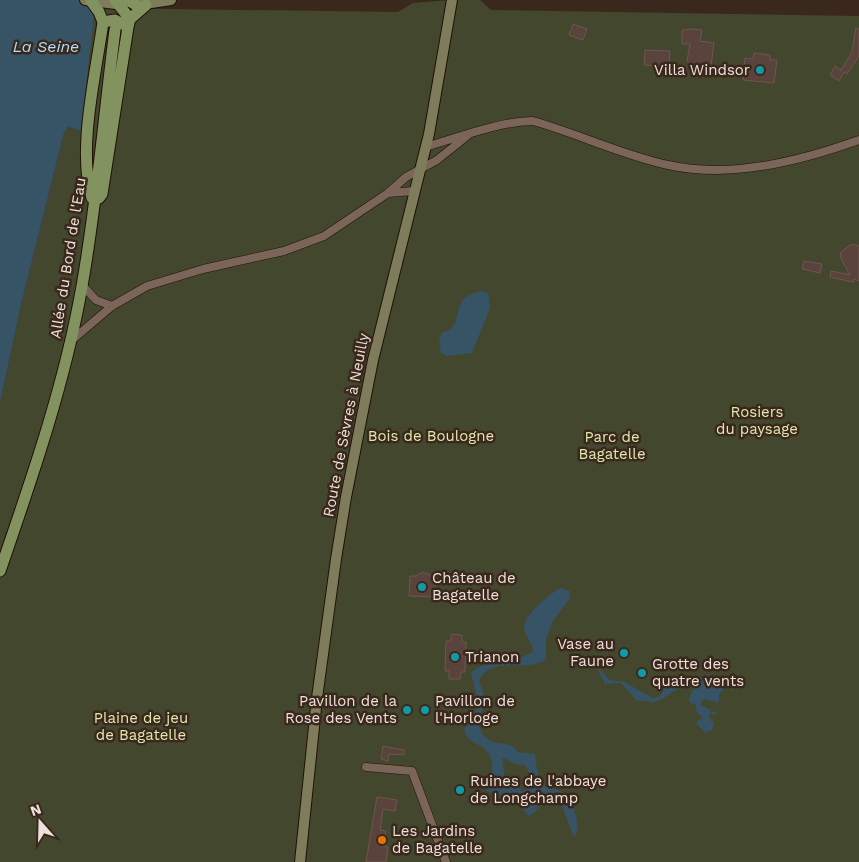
<svg xmlns="http://www.w3.org/2000/svg" width="859" height="862" viewBox="0 0 859 862" font-family="'Work Sans',sans-serif">
	<style>
		.green { fill: #43472e }
		.water { fill: #375467; fill-rule: evenodd }
		.lines { fill: none; stroke-linecap: round; stroke-linejoin: round }
		.stream { stroke: #375467; stroke-width: 2.5 }
		.building { fill: #5a433d; stroke: #6e564f }
		.street-casing { stroke: #211006; stroke-width: 9 }
		.secondary-casing { stroke: #211006; stroke-width: 12 }
		.primary-casing { stroke: #211006; stroke-width: 13 }
		.street { stroke: #7b6558; stroke-width: 8 }
		.secondary { stroke: #7e7c5b; stroke-width: 10 }
		.primary { stroke: #82935f; stroke-width: 11 }
		.culture-dot { fill: #0f9aa8; stroke: #3b281d; stroke-width: 2 }
		.food-dot { fill: #e8710a; stroke: #3b281d; stroke-width: 2 }
		.labels { text-anchor: middle; stroke-width: 5; stroke-linejoin: round; paint-order: stroke }
		.poi-label { font-size: 15px; fill: #ede1da; stroke: #3b281d; text-anchor: start }
		.street-label { font-size: 15px; fill: #ede1da; stroke: #3b281d }
		.park-label { font-size: 15px; fill: #dfe9ae; stroke: #3b281d }
		.water-label { font-size: 16px; font-style: italic; fill: #b3dffc; stroke: #3b281d }
	</style>
	<rect width="100%" height="100%" fill="#3b281d"/>
	<path class="green" d="M451,0H480L491,10L859,16V862H0V403L21,305L64,133L68,127L81,131L95,8L398,12L413,3Z"/>
	<path class="water" d="M0,0H96L81,131L68,127L64,133L21,305L0,403Z
		M483,291L488,293L490,308L472,353L447,356L441,353L439,340L442,333C444,331 447,332 449,330C464,322 449,295 483,291Z
		M561,588L570,591V598L553,621L546,639V659C527,674 491,654 479,681L485,697L479,726L483,735L492,742L511,745L518,752L535,754C536,764 537,774 543,784C548,791 555,788 561,791C572,797 583,828 574,837L560,801L554,797C540,799 540,811 529,816L516,801L487,791C484,783 498,770 489,754C483,743 467,744 464,730L479,705L471,673C483,659 516,664 533,651C533,642 525,637 524,628C523,616 550,593 561,588ZM504,758L514,764L525,765C529,771 533,780 530,788L523,791L505,779L502,759Z
		M600,669L609,680L624,682L653,698L660,696L667,685L693,681L708,675L716,681L715,686L723,687V691L719,694V701L716,702L703,699L700,705L711,710L709,715L711,721L714,723L712,730L705,733L697,724V721L703,718L696,711V705L689,702V698L694,688C683,680 668,697 658,701C652,704 643,700 637,701L621,683L605,684L598,670Z"/>
	<g class="lines">
		<path class="stream" d="M712,713H715"/>
	</g>
	<path class="building" d="M573,24L587,29L583,40L569,35Z
		M856,28L859,29V56L847,74L844,72L839,81L830,75L835,66L841,70L852,52Z
		M693,29L702,30L700,41L714,43L711,66L690,64L687,61L690,44H682V30Z
		M645,50L670,51L669,67L644,65Z
		M754,53L770,55V60H777L774,83L743,80L745,58L753,59Z
		M852,244L859,246V281L854,279L853,282L830,277L831,271L850,275L840,257L841,252Z
		M804,261L822,264L820,273L802,269Z
		M423,572L435,577V597L409,596L410,576H416Z
		M451,634L462,635V642H466L465,672H461L460,679H449V671H445L446,641H451Z
		M383,746L404,750V755L389,754L388,761L381,759Z
		M377,797L397,800L395,811L383,809L380,830L386,831L383,846L388,847L386,862H366Z"/>
	<g class="lines">
		<defs>
			<path id="street" d="M425,147C461,137 496,122 533,121C579,134 622,155 668,165C731,179 800,161 859,140
				M388,193L414,191
				M82,285L96,300L112,306
				M72,340L112,306L147,286L203,269L284,251L324,236L388,193L406,177L437,160L467,136
				M366,767L412,771L446,862"/>
			<path id="secondary" d="M85,0L123,5
				M138,5L171,0
				M300,862L317,698L336,559L346,497L373,360L429,134L452,0"/>
			<path id="primary" d="M115,0L130,19
				M128,0L136,5
				M91,1L99,12L103,22C96,73 77,150 92,198
				M103,22L115,20L128,27
				M99,198L102,194L128,27L130,19L146,5
				M0,571C32,478 65,383 82,286C97,202 104,115 115,30"/>
		</defs>
		<use href="#street" class="street-casing"/>
		<use href="#secondary" class="secondary-casing"/>
		<use href="#primary" class="primary-casing"/>
		<use href="#street" class="street"/>
		<use href="#secondary" class="secondary"/>
		<use href="#primary" class="primary"/>
	</g>
	<g class="culture-dot">
		<circle cx="760" cy="70" r="5"/>
		<circle cx="422" cy="587" r="5"/>
		<circle cx="624" cy="653" r="5"/>
		<circle cx="455" cy="657" r="5"/>
		<circle cx="642" cy="673" r="5"/>
		<circle cx="407" cy="710" r="5"/>
		<circle cx="425" cy="710" r="5"/>
		<circle cx="460" cy="790" r="5"/>
	</g>
	<circle class="food-dot" cx="382" cy="840" r="5"/>
	<g class="labels">
		<g class="poi-label">
			<text x="750" y="75" text-anchor="end">Villa Windsor</text>
			<text x="432" y="583">Château de<tspan x="432" dy="17">Bagatelle</tspan></text>
			<text x="614" y="649" text-anchor="end">Vase au<tspan x="614" dy="17">Faune</tspan></text>
			<text x="465" y="662">Trianon</text>
			<text x="652" y="669">Grotte des<tspan x="652" dy="17">quatre vents</tspan></text>
			<text x="397" y="706" text-anchor="end">Pavillon de la<tspan x="397" dy="17">Rose des Vents</tspan></text>
			<text x="435" y="706">Pavillon de<tspan x="435" dy="17">l'Horloge</tspan></text>
			<text x="470" y="786">Ruines de l'abbaye<tspan x="470" dy="17">de Longchamp</tspan></text>
			<text x="392" y="836">Les Jardins<tspan x="392" dy="17">de Bagatelle</tspan></text>
		</g>
		<g class="street-label">
			<text transform="translate(68 258) rotate(-81)" y="5">Allée du Bord de l'Eau</text>
			<text transform="translate(346 425) rotate(-79)" y="5">Route de Sèvres à Neuilly</text>
		</g>
		<g class="park-label">
			<text x="757" y="417">Rosiers<tspan x="757" dy="17">du paysage</tspan></text>
			<text x="431" y="441">Bois de Boulogne</text>
			<text x="612" y="442">Parc de<tspan x="612" dy="17">Bagatelle</tspan></text>
			<text x="141" y="723">Plaine de jeu<tspan x="141" dy="17">de Bagatelle</tspan></text>
		</g>
		<g class="water-label">
			<text x="46" y="52">La Seine</text>
		</g>
	</g>
	<g transform="translate(40 822) rotate(340)" stroke="#3b281d" stroke-width="4" paint-order="stroke">
	<path d="M0-4L9 19L0 12L-9 19Z" fill="#ede1da"/>
	<text y="-8" font-size="14" font-weight="bold" text-anchor="middle" fill="#ede1da">N</text>
	</g>
</svg>
